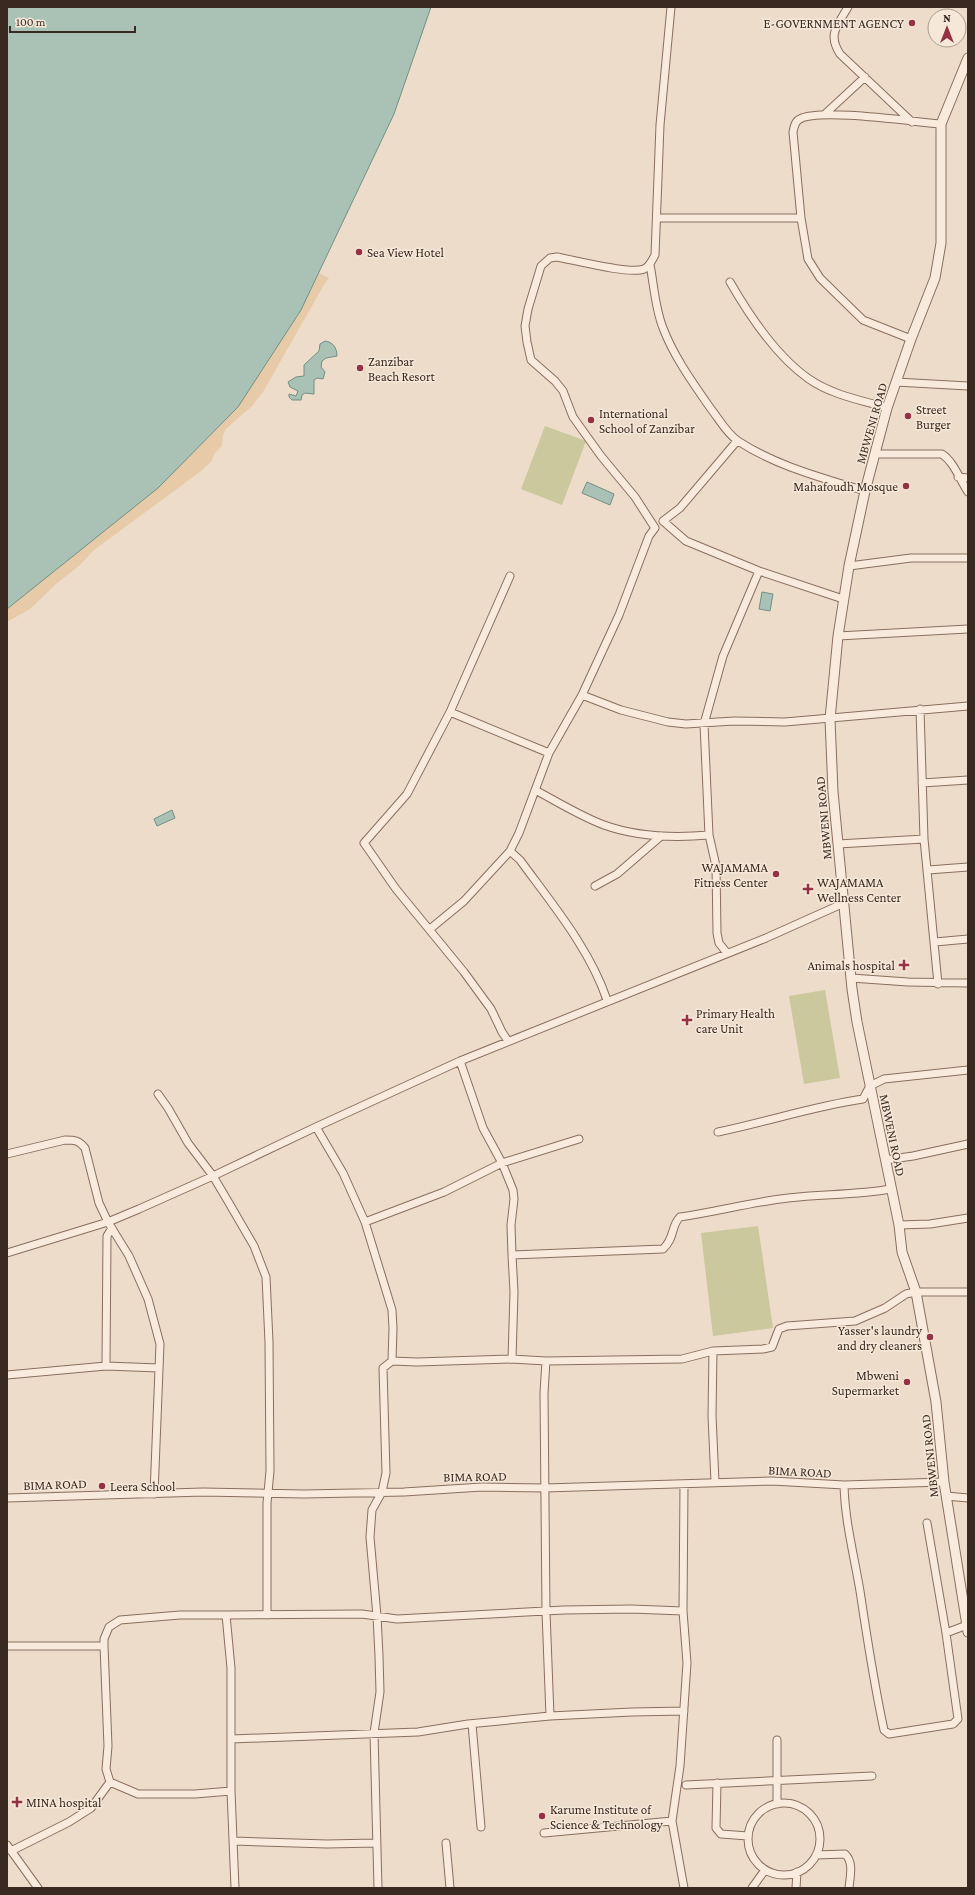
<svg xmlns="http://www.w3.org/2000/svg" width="975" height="1895" viewBox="0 0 975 1895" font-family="'Crimson Pro',serif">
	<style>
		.green { fill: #cbc89d }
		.sand { fill: #e7cba8 }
		.water { fill: #aac2b6; stroke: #709083 }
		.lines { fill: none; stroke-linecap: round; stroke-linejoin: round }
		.minor-casing { stroke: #896e5e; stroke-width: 9 }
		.tertiary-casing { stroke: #896e5e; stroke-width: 11 }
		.minor { stroke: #f8ebdd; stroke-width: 7 }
		.tertiary { stroke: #f8ebdd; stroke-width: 9 }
		.poi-dot { fill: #953143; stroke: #f5e8d9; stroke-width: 1.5 }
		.labels { text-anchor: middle; stroke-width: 3; stroke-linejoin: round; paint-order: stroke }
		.poi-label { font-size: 13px; fill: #3a2921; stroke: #f5e8d9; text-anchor: start }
		.street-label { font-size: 13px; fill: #3a2921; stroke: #f5e8d9 }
	</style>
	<rect width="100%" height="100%" fill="#eddcc9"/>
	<path class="green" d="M545,426L586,441L562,505L521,489Z
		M825,990L840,1078L804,1084L789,996Z
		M758,1226L773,1328L713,1336L701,1233Z"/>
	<path class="sand" d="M319,273L329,278L325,283L263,392L253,405L226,429L223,435L222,446L215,453L211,462L200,472L94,550L79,566L56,584L30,609L7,622V609L158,488L238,407L301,310Z"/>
	<path class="water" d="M7,7H431L394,114L301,310L238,407L158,488L7,609Z
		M325,341C333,342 337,348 337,356L326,358L322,361L321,367L325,372L323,379L317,378L314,380V394L305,393L302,395L301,400H292L289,397V394L296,396L298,391L290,387L288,382L296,377L304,376V365L319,351L320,344Z
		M587,482L614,494L610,505L582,493Z
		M762,592L773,594L770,611L759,609Z
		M172,810L175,818L157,826L154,819Z"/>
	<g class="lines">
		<defs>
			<path id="minor" d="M848,7C838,25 827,34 840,54L912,122
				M825,114L865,77
				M657,218H801
				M650,265C654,285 655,308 663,328C674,357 693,383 711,409C719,419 727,434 738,441C776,466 823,478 865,491
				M730,282C749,315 777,357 809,379C832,395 861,400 887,408
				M911,339L863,320L820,278L808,259L801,218L793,132C794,127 795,121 800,119C820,108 914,122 941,124
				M896,382L968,386
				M737,441L680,508L663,521L686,541L759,571L843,599
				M875,454H942C954,462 960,480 968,492
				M958,477L968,478
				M849,566L911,558H968
				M838,636L968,629
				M582,695L621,710L668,722L686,724L734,721L785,722L968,706
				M920,709L924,839L938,984
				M450,712L549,753
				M922,783L968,780
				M535,790C558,802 580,816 604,825C637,837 674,838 709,835
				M838,844L924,839
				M510,851L520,860C552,904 590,949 607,1000
				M928,870L968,867
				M595,886L617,874L661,836
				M430,929L464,901L510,851L519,833L549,753L582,695L619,615L649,536L655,528L635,497L601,456L573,417L563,391L555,381L531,360L527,342L525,326L528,309L541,266L550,258L557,257C574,260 630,275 644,269C650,266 652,260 655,255L660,125L671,7
				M935,942L968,939
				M727,953L719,943L717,933L716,866L709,835L704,724L723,656L759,571
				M851,978L908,982L968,983
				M508,1041L502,1032L491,1009L464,972L396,889L364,843L407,794L450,712L510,576
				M460,1061L483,1128L502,1163L513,1190L514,1199L511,1225L512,1255L663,1249C675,1238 671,1225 680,1217C716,1212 752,1202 788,1198C823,1194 857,1195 891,1189
				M158,1094L168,1108L188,1143L213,1176L229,1203L254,1246L266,1277L269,1342L270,1471L267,1503V1615
				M316,1127L343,1173L365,1222L392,1310L393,1328L392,1361L383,1368L386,1473L382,1492L372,1510L370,1537L377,1616L379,1656L380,1692L374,1733L378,1888
				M718,1132C767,1122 814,1106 863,1099L870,1086L884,1079L968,1070
				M7,1154L65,1140C74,1140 79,1140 85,1148L99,1203L108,1222L129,1256L148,1299L160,1344L154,1494
				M885,1160L913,1156L968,1144
				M365,1222L444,1192L502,1163L579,1139
				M899,1225L930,1224L968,1218
				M7,1253L108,1222L139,1209L213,1176L316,1127L460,1061L766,938L844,903
				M512,1255L514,1292L512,1359
				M713,1351L712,1416L715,1482
				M392,1361L417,1362L512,1359L546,1361L682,1359L713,1351L763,1349L772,1347L779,1329L787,1326L855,1321L885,1308L906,1294L916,1292H968
				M546,1361L544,1393L546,1612L550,1716
				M106,1366L107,1236L112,1228
				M7,1375L106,1366L159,1368
				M844,1485C845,1522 854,1555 860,1591C867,1638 874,1684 884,1730L889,1734L953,1724L958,1719L946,1633L967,1625
				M946,1496L968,1498
				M7,1498L203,1492L304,1494L404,1492L482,1487L545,1488L772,1481L844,1485L944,1482
				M927,1523L946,1633
				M7,1646H104
				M472,1724L481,1827
				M232,1739L418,1732L468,1724L550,1716L632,1712L684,1711
				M777,1740V1804
				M110,1782L106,1769L108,1746L104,1646V1639L109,1627L120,1620L180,1615H226
				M717,1783L716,1828L721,1834L748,1836
				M686,1785L872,1776
				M748 1839a36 36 0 1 1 72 0a36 36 0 1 1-72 0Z
				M544,1833L672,1821
				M233,1841L327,1844L376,1843
				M446,1843L450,1888
				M7,1845L38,1888
				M11,1851L69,1822L91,1808L110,1782L138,1794H195L231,1791
				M816,1855L845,1854C854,1862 850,1877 849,1888
				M235,1888L231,1791V1668L226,1615L362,1614L397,1619L564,1610L631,1609L683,1611
				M684,1888L672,1821L680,1766L687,1663L683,1611L684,1485
				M752,1888L765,1870
				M796,1888L797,1872"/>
			<path id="tertiary" d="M968,58L941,124V243L935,278L911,339L887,408L865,491L849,566L838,636L830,719L833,792L852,989L857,1022L899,1225L902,1252L916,1292L936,1402L944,1482L968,1632"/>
		</defs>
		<use href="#minor" class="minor-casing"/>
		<use href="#tertiary" class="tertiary-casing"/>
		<use href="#minor" class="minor"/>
		<use href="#tertiary" class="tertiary"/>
	</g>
	<g class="poi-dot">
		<circle cx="912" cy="23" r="4"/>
		<circle cx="359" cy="252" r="4"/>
		<circle cx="360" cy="368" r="4"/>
		<circle cx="908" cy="416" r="4"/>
		<circle cx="591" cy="420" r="4"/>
		<circle cx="906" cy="486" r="4"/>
		<circle cx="776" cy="874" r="4"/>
		<path d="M806 883h4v4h4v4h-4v4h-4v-4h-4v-4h4z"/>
		<path d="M902 959h4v4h4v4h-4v4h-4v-4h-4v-4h4z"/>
		<path d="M685 1014h4v4h4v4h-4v4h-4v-4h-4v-4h4z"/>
		<circle cx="930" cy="1337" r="4"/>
		<circle cx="907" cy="1382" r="4"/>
		<circle cx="102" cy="1486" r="4"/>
		<path d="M15 1796h4v4h4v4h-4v4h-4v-4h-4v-4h4z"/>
		<circle cx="542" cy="1816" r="4"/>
	</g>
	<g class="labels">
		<g class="poi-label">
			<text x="904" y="28" text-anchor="end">E-GOVERNMENT AGENCY</text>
			<text x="367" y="257">Sea View Hotel</text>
			<text x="368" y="366">Zanzibar<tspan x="368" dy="15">Beach Resort</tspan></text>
			<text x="916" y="414">Street<tspan x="916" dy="15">Burger</tspan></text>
			<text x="599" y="418">International<tspan x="599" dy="15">School of Zanzibar</tspan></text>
			<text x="898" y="491" text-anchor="end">Mahafoudh Mosque</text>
			<text x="768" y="872" text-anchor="end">WAJAMAMA<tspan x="768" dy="15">Fitness Center</tspan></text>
			<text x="817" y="887">WAJAMAMA<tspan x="817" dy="15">Wellness Center</tspan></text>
			<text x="895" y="970" text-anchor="end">Animals hospital</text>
			<text x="696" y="1018">Primary Health<tspan x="696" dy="15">care Unit</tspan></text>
			<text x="922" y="1335" text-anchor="end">Yasser's laundry<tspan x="922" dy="15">and dry cleaners</tspan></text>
			<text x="899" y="1380" text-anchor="end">Mbweni<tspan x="899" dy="15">Supermarket</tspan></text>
			<text x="110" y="1491">Leera School</text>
			<text x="26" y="1807">MINA hospital</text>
			<text x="550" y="1814">Karume Institute of<tspan x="550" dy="15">Science &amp; Technology</tspan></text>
		</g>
		<g class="street-label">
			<text transform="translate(871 423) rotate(-74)" y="5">MBWENI ROAD</text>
			<text transform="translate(823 818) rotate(-95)" y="5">MBWENI ROAD</text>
			<text transform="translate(893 1135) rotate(78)" y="5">MBWENI ROAD</text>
			<text transform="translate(929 1456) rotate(-96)" y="5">MBWENI ROAD</text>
			<text transform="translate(800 1471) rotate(3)" y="5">BIMA ROAD</text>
			<text transform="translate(475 1476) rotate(-1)" y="5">BIMA ROAD</text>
			<text transform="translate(55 1484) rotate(-2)" y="5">BIMA ROAD</text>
		</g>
	</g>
	<rect width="975" height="1895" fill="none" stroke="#3a2921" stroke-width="16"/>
	<g transform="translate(947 28)"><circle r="19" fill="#f5e8d9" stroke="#aa9c8f"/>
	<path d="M0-3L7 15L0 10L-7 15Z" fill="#953143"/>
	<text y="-6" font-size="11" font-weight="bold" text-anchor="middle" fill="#3a2921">N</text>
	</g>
	<path d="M10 26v6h125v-6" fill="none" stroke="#3a2921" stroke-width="2"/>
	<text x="16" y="26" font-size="12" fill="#3a2921" stroke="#f5e8d9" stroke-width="3" paint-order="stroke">100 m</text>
</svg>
